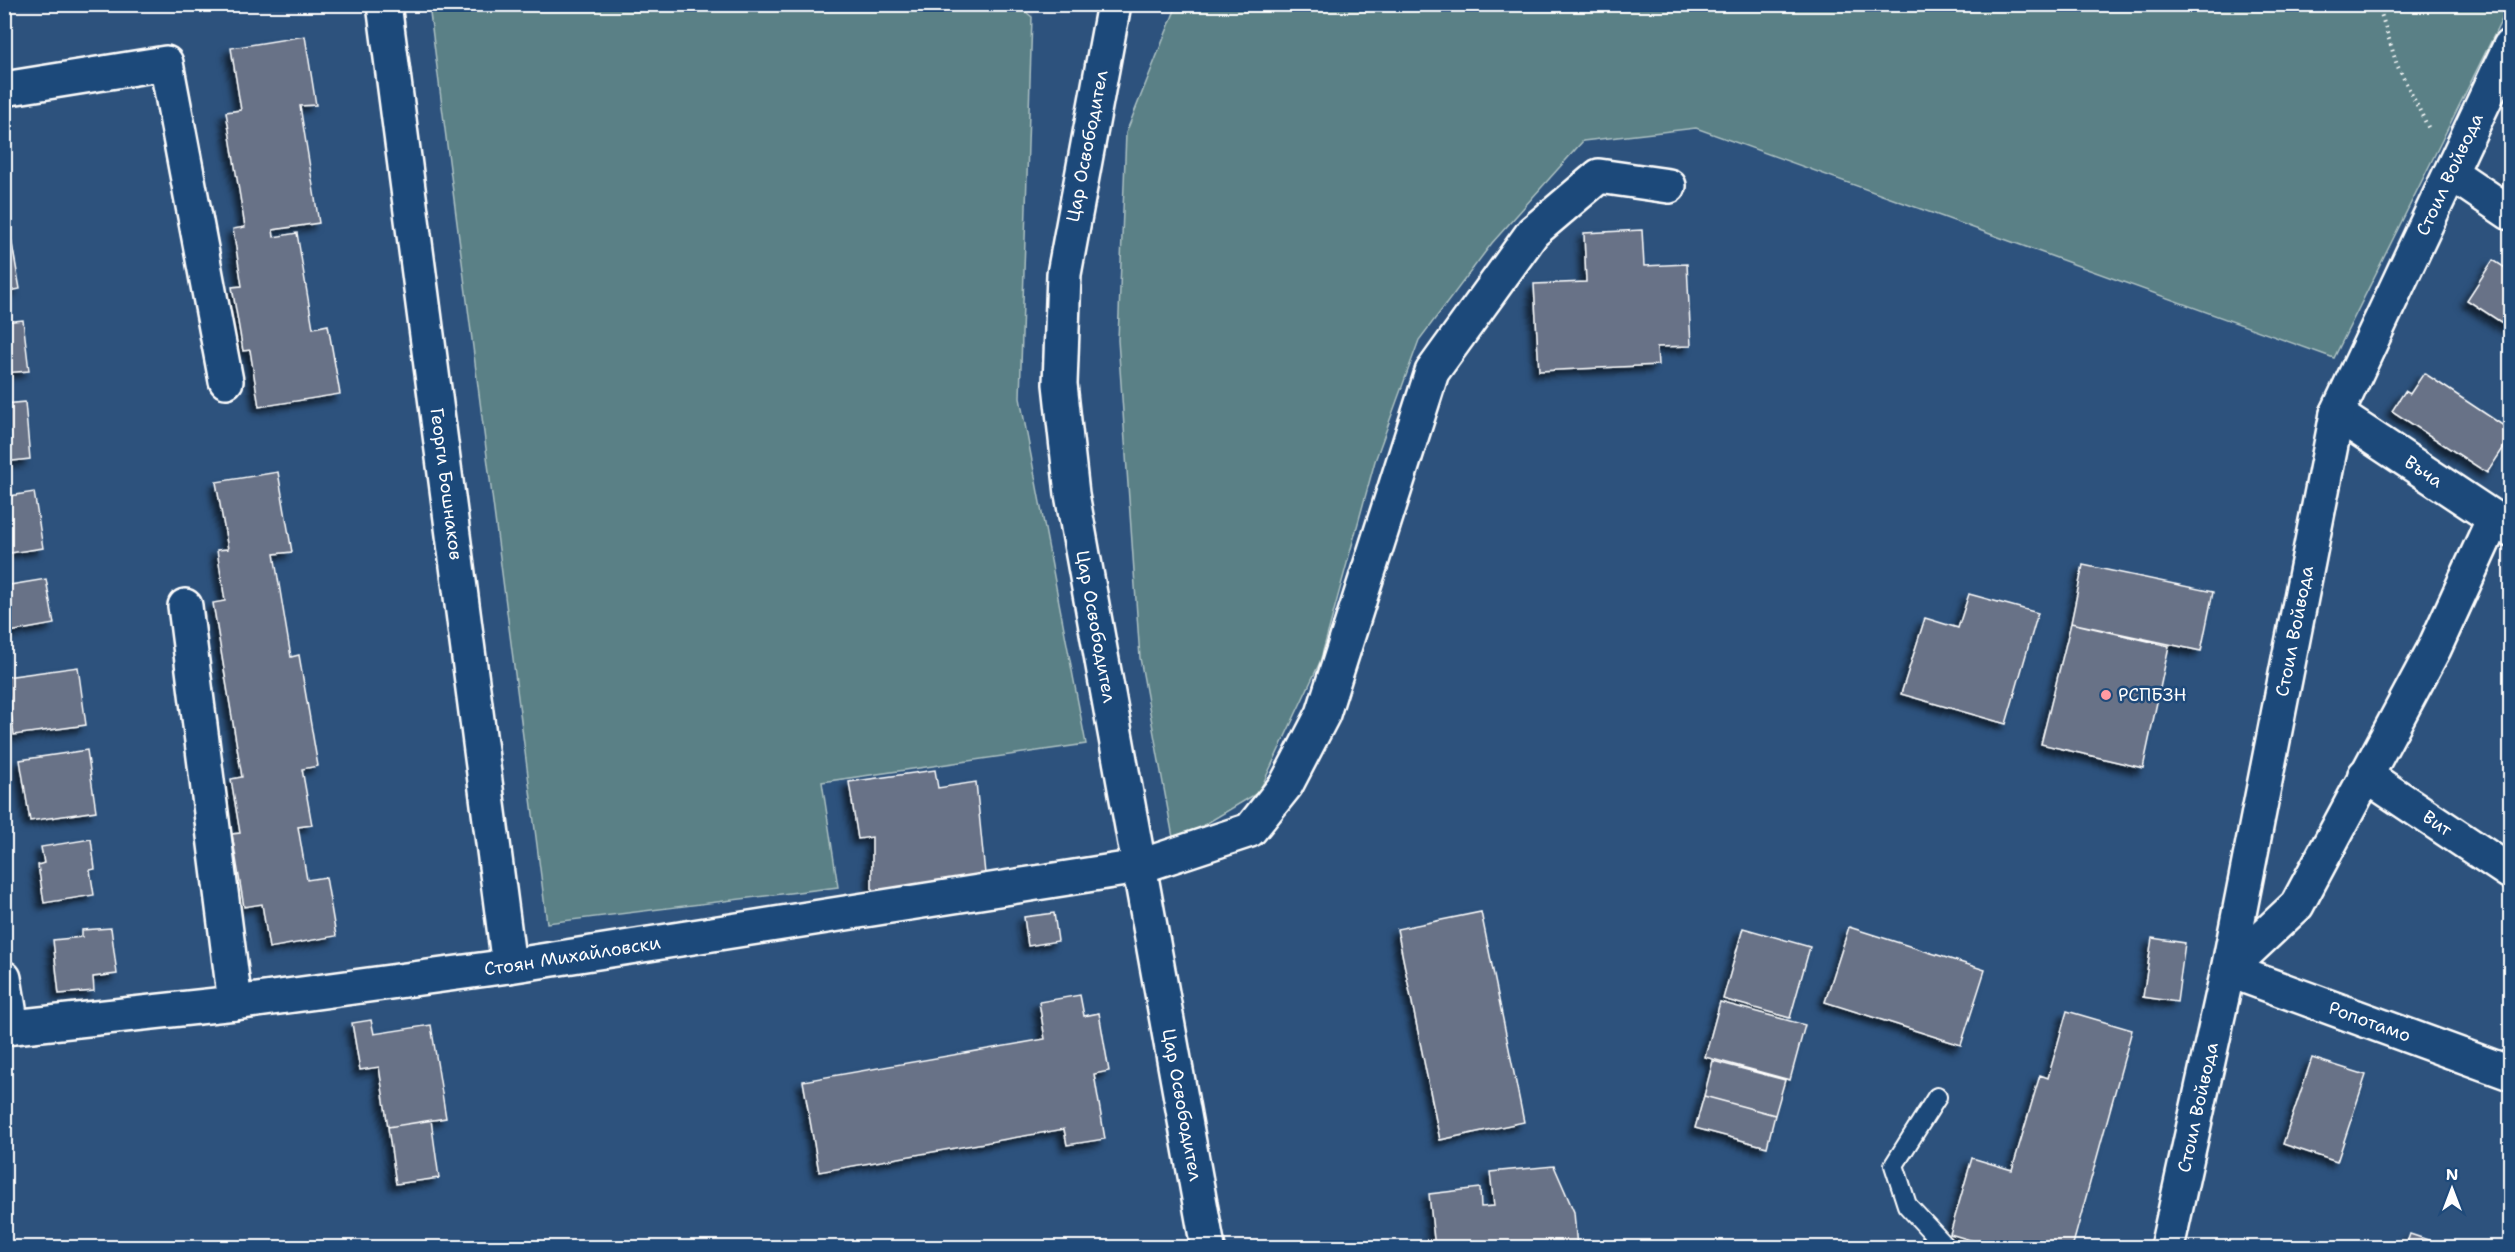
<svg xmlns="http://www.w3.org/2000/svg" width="2515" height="1252" viewBox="0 0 2515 1252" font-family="'Shantell Sans',sans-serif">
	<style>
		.built { fill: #3e5c80 }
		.green { fill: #5a8086; stroke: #acc0c2; stroke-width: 1.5 }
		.building { fill: #677287; stroke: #fff; stroke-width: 1.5; filter: url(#shadow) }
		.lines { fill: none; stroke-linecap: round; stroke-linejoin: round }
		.service-casing { stroke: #fff; stroke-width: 22 }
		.minor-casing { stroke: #fff; stroke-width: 38 }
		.secondary-casing { stroke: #fff; stroke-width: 38 }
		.path { stroke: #fff; stroke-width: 4; stroke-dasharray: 1.5 4.5; stroke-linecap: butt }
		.service { stroke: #1f4a7a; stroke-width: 18 }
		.minor { stroke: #1f4a7a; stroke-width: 33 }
		.secondary { stroke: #1f4a7a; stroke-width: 33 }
		.poi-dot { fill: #ff9aa2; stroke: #1f4a7a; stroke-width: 2 }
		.labels { text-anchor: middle; stroke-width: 5; stroke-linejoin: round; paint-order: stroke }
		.street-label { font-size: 18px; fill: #fff; stroke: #1f4a7a }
		.poi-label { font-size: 18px; fill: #fff; stroke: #1f4a7a; text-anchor: start }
	</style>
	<defs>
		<filter id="shadow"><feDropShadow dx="-5.5" dy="5.5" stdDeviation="3" flood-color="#0009"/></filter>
	</defs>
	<rect width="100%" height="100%" fill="#2d527d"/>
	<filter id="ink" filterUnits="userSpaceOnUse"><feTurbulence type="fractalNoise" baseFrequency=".0167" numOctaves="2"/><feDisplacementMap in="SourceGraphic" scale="12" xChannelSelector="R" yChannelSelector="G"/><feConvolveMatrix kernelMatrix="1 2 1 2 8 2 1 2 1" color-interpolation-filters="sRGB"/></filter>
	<g filter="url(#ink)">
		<path class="built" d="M1016,5H1039L1032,17Z"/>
		<path class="green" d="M1016,4L1032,17L1020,398L1086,744L822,782L838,887L547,923L429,5Z
			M1177,5H2509L2334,358L1696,128L1583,141L1492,243L1419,340L1375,461L1320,662L1259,792L1174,843L1140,658L1118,340L1126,133Z"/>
		<path class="building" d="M305,36L316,105L300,106L319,223L273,230L274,237L297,233L313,328L328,325L340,394L259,407L250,350L243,351L232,287L242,286L233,229L245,227L226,112L241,110L231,48Z
			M2510,173V193L2501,187Z
			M1642,230L1644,266L1687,264L1691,346L1657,347L1658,365L1539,371L1534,284L1586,282L1584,233Z
			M11,238L20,289L4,292V239Z
			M2493,260L2510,271V328L2467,300Z
			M23,320L29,371L4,373V322Z
			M2424,373L2510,430V438L2487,473L2392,411L2405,391L2410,394Z
			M25,402L30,459L4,462V404Z
			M278,472L292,552L274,554L291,657L299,655L318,766L302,769L312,825L298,827L307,880L326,877L336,936L269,948L262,904L244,907L232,834L240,833L231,779L242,777L213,603L225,601L217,550L228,549L216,482Z
			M34,492L43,548L4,554V497Z
			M2083,565L2213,592L2201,651L2071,623Z
			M46,579L54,624L4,633V586Z
			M1969,594L2038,613L2006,724L1901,694L1925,618L1958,628Z
			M2071,623L2169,646L2143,768L2041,744Z
			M78,667L86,725L14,735L6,677Z
			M87,750L96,811L30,821L20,760Z
			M935,770L938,788L976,782L985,874L872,891V837L858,839L849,782Z
			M91,839L95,869L90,870L94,895L44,903L38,865L44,863L41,847Z
			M1481,912L1524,1122L1440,1140L1397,929Z
			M1054,913L1058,941L1028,946L1024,917Z
			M1849,927L1985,970L1961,1045L1825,1002Z
			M111,928L117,974L93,977L94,991L59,994L53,940L82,937V930Z
			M1743,928L1810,947L1790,1018L1723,999Z
			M2152,938L2185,943L2177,1002L2143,997Z
			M1080,995L1084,1016L1099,1013L1109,1071L1094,1074L1105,1139L1067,1145L1064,1129L819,1172L803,1081L1045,1039L1039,1002Z
			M1720,1002L1805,1025L1790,1080L1705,1057Z
			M2067,1011L2132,1030L2072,1248H1997L1950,1234L1972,1158L2012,1170L2040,1075L2048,1078Z
			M371,1020L374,1034L431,1025L446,1118L388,1127L379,1067L360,1070L352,1023Z
			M2312,1058L2366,1075L2337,1162L2283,1144Z
			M1713,1061L1785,1080L1775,1115L1704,1096Z
			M1704,1096L1775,1115L1767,1147L1695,1128Z
			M431,1120L439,1178L396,1184L388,1127Z
			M1554,1166L1574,1212L1577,1248H1435L1429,1194L1480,1188L1481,1207L1494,1206L1490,1172Z
			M2410,1234L2452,1248H2405Z"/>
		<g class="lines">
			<defs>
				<path id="service" d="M1937,1097L1894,1165L1907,1205L1947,1248"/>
				<g id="minor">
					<path id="s1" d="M384,4L509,966"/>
					<path d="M4,89L166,63L226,381"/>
					<path d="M2451,173L2510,213"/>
					<path id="s2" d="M2337,414L2510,529"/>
					<path id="s3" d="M2494,518L2434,649L2297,905L2228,970L2510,1073"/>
					<path d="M185,606L235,1003"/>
					<path id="s4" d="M2365,775L2510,872"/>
					<path d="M4,978L12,1027"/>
					<path id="s5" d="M4,1028L235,1003L509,966L1138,867L1250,830L1286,785L1323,714L1432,372L1533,232L1599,176L1669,186"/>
					<path id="s6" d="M2167,1248L2228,970L2337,414L2510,46"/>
				</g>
				<g id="secondary">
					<path id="s7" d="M1114,4L1064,274L1060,384L1072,494L1208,1248"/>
				</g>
			</defs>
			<use href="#service" class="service-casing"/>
			<use href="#minor" class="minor-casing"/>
			<use href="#secondary" class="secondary-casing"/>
			<path class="path" d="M2378,4L2397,65L2430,131"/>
			<use href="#service" class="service"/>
			<use href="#minor" class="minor"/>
			<use href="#secondary" class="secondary"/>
		</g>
	</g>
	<circle class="poi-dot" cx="2106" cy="695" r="6"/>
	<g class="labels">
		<g class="street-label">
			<text transform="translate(1087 146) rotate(-79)" y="6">Цар Освободител</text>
			<text dy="6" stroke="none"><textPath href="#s6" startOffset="1116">Стоил Войвода</textPath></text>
			<text dy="6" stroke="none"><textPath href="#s2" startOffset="104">Въча</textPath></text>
			<text dy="6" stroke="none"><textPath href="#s1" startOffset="484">Георги Бошнаков</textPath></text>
			<text dy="6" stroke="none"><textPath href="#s7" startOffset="630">Цар Освободител</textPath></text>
			<text dy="6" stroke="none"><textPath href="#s6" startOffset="630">Стоил Войвода</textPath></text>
			<text dy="6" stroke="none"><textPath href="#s4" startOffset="87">Вит</textPath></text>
			<text dy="6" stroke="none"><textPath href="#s5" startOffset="573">Стоян Михайловски</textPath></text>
			<text dy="6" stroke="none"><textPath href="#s3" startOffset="680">Ропотамо</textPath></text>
			<text dy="6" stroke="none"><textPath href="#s7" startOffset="1116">Цар Освободител</textPath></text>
			<text dy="6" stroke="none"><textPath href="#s6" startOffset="144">Стоил Войвода</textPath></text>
		</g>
		<g class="poi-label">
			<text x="2118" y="701">РСПБЗН</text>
		</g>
	</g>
	<rect width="2515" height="1252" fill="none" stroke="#1f4a7a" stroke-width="24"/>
	<rect x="12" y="12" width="2491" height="1228" fill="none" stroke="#fff" stroke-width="2" filter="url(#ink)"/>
	<g transform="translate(2452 1189)" stroke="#1f4a7a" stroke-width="4.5" paint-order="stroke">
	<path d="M0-4.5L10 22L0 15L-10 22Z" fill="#ffffff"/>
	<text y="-9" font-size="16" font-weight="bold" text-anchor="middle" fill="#ffffff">N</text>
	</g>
</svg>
